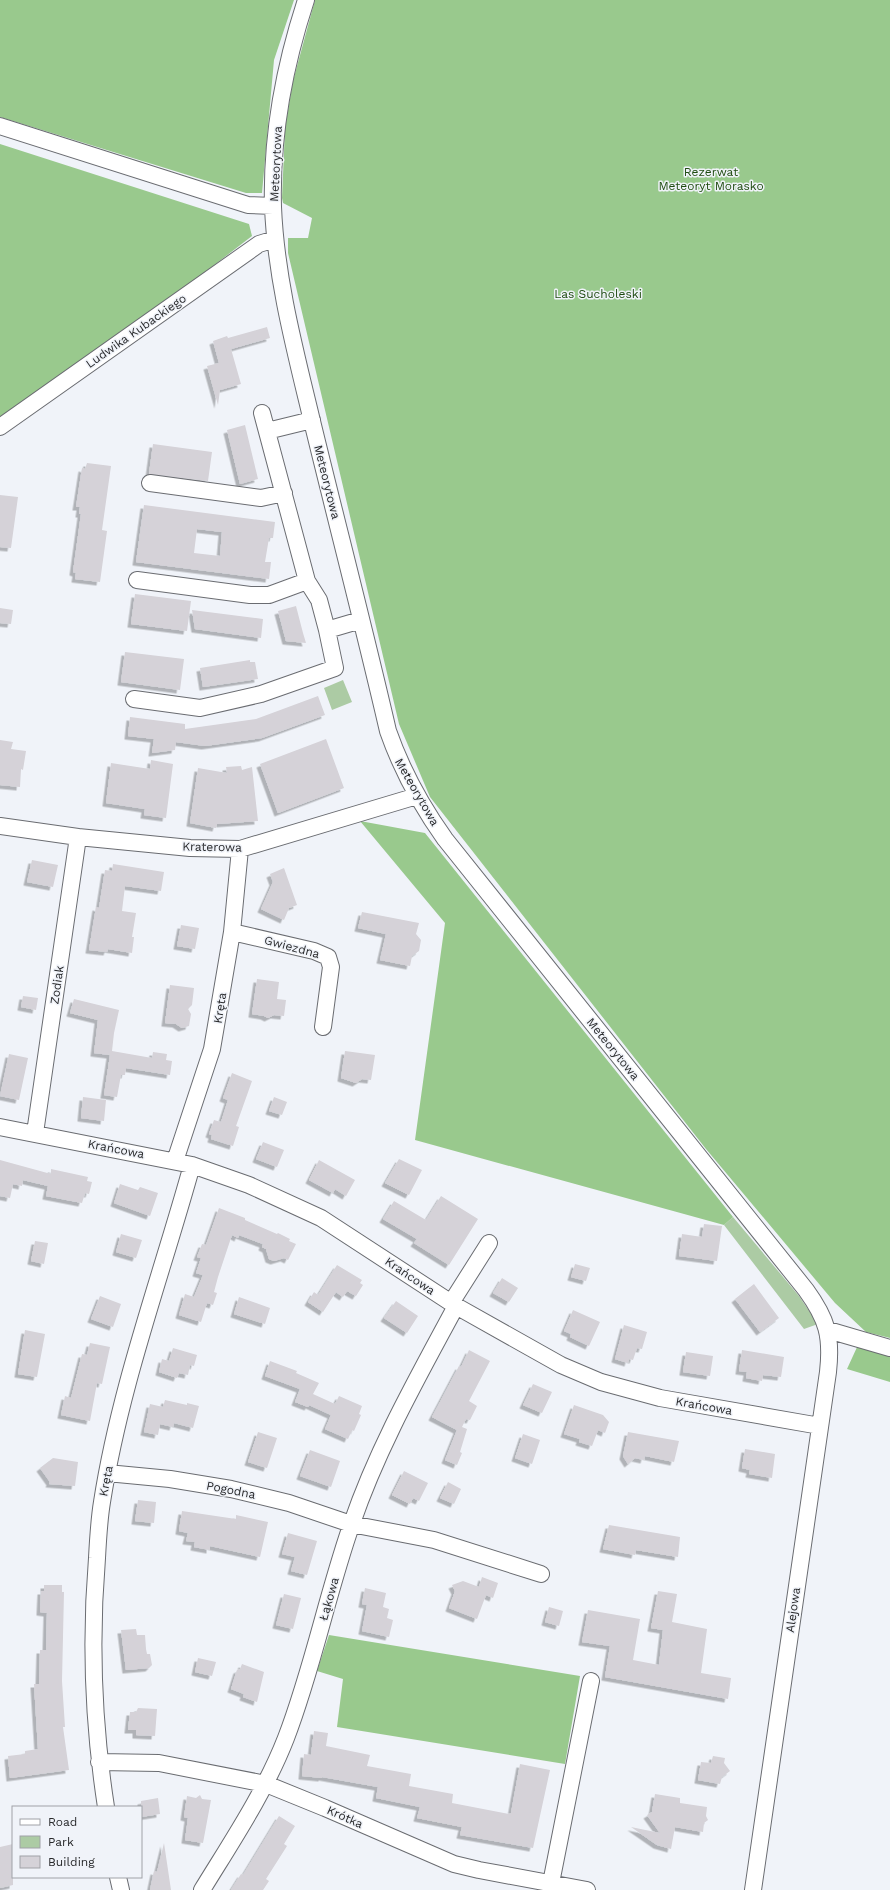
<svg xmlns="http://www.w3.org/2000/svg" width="890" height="1890" viewBox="0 0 890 1890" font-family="'Work Sans',sans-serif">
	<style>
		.green { fill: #accba4 }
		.forest { fill: #99c98d }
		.building { fill: #d5d2d8; fill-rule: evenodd; filter: url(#shadow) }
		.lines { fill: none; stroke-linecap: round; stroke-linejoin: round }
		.minor-casing { stroke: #6a6c71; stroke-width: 18 }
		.minor { stroke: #fff; stroke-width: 16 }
		.labels { text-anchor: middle; stroke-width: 3; stroke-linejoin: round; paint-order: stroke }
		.street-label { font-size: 12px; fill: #28292b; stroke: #f0f3f9 }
		.park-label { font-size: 12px; fill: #1f4c11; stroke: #f0f3f9 }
	</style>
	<defs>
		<filter id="shadow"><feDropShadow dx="-3.5" dy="3.5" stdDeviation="0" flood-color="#0004"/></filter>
	</defs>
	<rect width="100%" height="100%" fill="#f0f3f9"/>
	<path class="green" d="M343,680L352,702L332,710L324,688Z
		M733,1217L799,1296L818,1324L804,1329L724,1225Z"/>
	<path class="forest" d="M0,0H294L274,60L262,193H246L0,117Z
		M315,0H890V1338L866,1332L835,1303L706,1149L430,797L399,724L288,253V238H308L312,218L283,203L282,198L285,128L293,81Z
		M0,144L249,224L252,236L148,316L0,418Z
		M360,821L425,833L733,1217L724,1225L415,1140L445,923Z
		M858,1345L890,1353V1382L847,1369Z
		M329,1635L580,1676L565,1764L337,1727L343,1679L317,1671Z"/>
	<path class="building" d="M267,327L270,338L231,349L241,384L220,390L218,405L207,366L219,363L213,341L227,336L228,338Z
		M245,425L258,479L240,484L227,430Z
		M153,444L212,452L208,481L149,474Z
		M87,463L111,466L102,530L107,531L100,582L75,579L76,573L73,572L81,514H79L80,507H76L82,468L85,469Z
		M0,495L18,497L11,548L0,547Z
		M144,505L275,522L273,538H269L265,562H271L269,579L136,562ZM197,529L222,532L220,556L194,553Z
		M135,594L191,601L187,631L131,624Z
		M296,606L303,633L306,643L286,641L281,622L278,611Z
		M0,608L13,610L11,624L0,623Z
		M192,610L263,619L261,638L195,629Z
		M125,652L184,659L180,690L121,682Z
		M250,660V662H255L258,679L203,687L200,668Z
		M318,696L325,715L262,738L205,746L176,742L175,750L152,753L154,739L128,736L130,717L185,724V729L256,719Z
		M326,739L344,788L278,813L260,764Z
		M0,740L13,742L11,749L26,751L23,770L21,769L20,787L0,785Z
		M151,760L173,764L166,818L144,815L145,809L106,803L111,763L150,769Z
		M241,766L242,770L252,767L258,821L217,824L216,828L190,823L198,768L227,773L226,767Z
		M32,860L58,865L53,887L27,882Z
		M113,864L164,872L161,891L125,886L122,911L136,913L132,937H134L132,953L108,949L107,952L89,950L96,907L99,908L105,870L112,871Z
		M284,868L297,905L289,908L284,920L261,909L273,882L270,874Z
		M362,912L419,923L416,934L421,940L419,951L412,956L410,966L380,960L386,934L358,928Z
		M181,925L199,928L195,949L177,946Z
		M257,979L279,982L277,999L286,1000L284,1016L274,1015L268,1018L264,1016L252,1014Z
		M170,985L194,988L192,1005L188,1009L191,1014L189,1026L182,1028L176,1024L165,1023Z
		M23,996L38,998L36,1010L21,1007Z
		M74,999L119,1010L114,1033L112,1051L152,1058L153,1052L167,1054L166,1060L172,1061L170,1075L126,1068L125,1075H121L117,1097L104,1095L110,1055L94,1053L98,1020L70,1013Z
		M345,1051L375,1055L371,1080L362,1079L356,1083L341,1078Z
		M9,1054L28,1058L19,1100L0,1096Z
		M232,1073L252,1081L236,1126L239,1127L233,1146L211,1139L212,1135L209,1134L214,1120L221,1122L228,1100L223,1098Z
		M83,1097L106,1100L104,1121L81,1118Z
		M274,1097L287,1102L282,1115L269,1111Z
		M263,1142L284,1150L277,1167L256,1159Z
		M399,1159L422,1170L409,1195L385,1183Z
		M0,1160L51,1174V1169L88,1177L87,1181L92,1182L89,1194L85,1193L82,1203L46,1196L48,1186L23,1180L22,1186L13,1184L10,1198L0,1196Z
		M319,1160L355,1180L346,1196L335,1189L333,1193L309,1180Z
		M120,1184L138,1190L140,1187L158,1193L150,1216L114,1203Z
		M441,1196L478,1219L449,1265L414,1243L417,1239L383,1219L394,1201L426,1220Z
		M219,1208L245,1218V1220L277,1234L278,1233L290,1239L289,1241L296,1244L288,1260L284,1258L274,1261L269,1259L266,1249L262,1247L263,1244L239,1235L238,1238L232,1235L218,1277L214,1292L217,1293L213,1305L207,1303L201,1322L179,1315L185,1294L194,1297L203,1275L196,1273L201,1258L197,1257L202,1244L206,1245Z
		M704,1224L722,1226L717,1261L679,1256L682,1234L702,1237Z
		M121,1234L142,1240L136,1258L116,1252Z
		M35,1241L48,1243L44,1264L31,1261Z
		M575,1264L590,1268L586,1281L571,1277Z
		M337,1265L362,1280L360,1283L363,1285L356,1296L347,1291L343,1297L336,1292L323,1312L308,1302L314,1292L318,1295Z
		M502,1278L518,1288L509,1302L493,1293Z
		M754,1284L779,1318L760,1332L735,1299Z
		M100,1296L121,1304L113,1327L91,1319Z
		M239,1297L270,1308L265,1324L234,1314Z
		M396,1301L418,1316L407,1333L384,1318Z
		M573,1310L600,1322L589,1346L570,1337L571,1334L564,1331Z
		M624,1325L647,1332L642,1349L637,1348L633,1360L629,1359L628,1363L615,1359Z
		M25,1330L45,1334L37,1377L18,1374Z
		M90,1343L110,1347L102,1384L97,1383L90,1421L61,1415L65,1396L71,1398L82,1354L87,1355Z
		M173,1348L197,1355L194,1366L190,1365L188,1375L179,1373L177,1378L159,1372L162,1359L169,1361Z
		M469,1350L490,1361L469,1401L477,1406L470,1420L466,1419L462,1427L467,1429L460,1452L462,1453L457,1465L445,1460L457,1430L432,1417L459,1366L461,1367Z
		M742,1350L784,1357L781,1377L763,1375L762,1381L746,1378L747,1372L739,1371Z
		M686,1352L713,1356L710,1376L683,1372Z
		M270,1361L297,1371L296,1373L319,1383L313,1394L335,1404L339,1396L362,1406L359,1414L361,1415L354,1431L352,1430L348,1439L325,1429L331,1415L309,1405L308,1407L295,1402L300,1389L265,1376Z
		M533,1384L552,1392L542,1413L523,1405Z
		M165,1400L187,1405V1403L199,1406L193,1428L174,1423L173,1427L160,1424L158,1435L144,1432L150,1404L163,1407Z
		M574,1405L603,1415L609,1422L605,1433L598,1430L592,1446L579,1442L580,1439L564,1434Z
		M258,1432L277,1438L267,1468L248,1462Z
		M628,1432L679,1441L674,1462L645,1456L644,1460L635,1458L628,1464L623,1456Z
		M523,1434L540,1440L532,1464L515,1458Z
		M745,1449L775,1454L772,1478L749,1474L750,1470L742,1468Z
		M310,1450L340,1461L331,1487L300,1476Z
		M53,1458L78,1462L75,1486L49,1484L50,1482L40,1468Z
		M404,1471L428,1483L419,1501L413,1498L410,1504L392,1495Z
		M448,1482L461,1489L454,1504L440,1498Z
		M138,1500L156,1502L154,1523L135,1521Z
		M182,1511L236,1519V1515L268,1522L260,1557L210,1546V1550L194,1547L195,1542L186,1541L188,1533L179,1531Z
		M609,1525L680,1537L678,1557L636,1550L635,1555L603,1549Z
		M288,1533L317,1541L307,1575L291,1571L295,1557L282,1554Z
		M482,1577L498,1583L493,1598L486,1595L477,1619L449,1608L455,1591L452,1585L463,1581L479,1587Z
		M44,1585H62V1592H64L62,1681L65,1727H63L69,1770L10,1778L8,1756L25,1754V1751L38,1749L34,1684H39L40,1650H46L47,1613L40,1612L41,1591H44Z
		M365,1588L386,1593L383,1607L389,1609L387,1618L393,1620L389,1637L362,1631L367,1605L362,1604Z
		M658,1591L677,1594L672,1622L707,1629L701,1673L731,1678L728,1699L605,1677L610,1646L582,1642L588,1610L640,1619L633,1660L659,1665L663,1630L651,1628Z
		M284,1594L301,1598L293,1629L276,1625Z
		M549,1607L563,1611L559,1626L545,1622Z
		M136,1629L137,1635H145L146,1649L147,1654H150L152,1665L149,1668L126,1670L121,1630Z
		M198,1658L216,1662L212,1676L195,1672Z
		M242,1664L264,1672L257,1702L243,1697L244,1694L231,1689L237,1670L240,1669Z
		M138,1708L157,1709L155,1736L136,1735V1730H128L130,1712H136Z
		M314,1731L328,1733L326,1746L370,1755L367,1766L411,1774L409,1786L453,1794L452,1803L509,1814L511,1813L520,1764L550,1770L533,1848L460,1835L462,1827L417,1818L420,1807L376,1798L378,1787L322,1777V1778L302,1776L304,1754L311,1755Z
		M713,1756L725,1758L724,1763L730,1771L722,1777L720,1784L698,1780L701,1762L711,1763Z
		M655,1794L680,1798V1803L707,1807L706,1816L708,1820L704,1823L703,1832L675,1827L671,1849L657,1845L631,1827L660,1833L647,1815L652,1812Z
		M200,1795L202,1799L211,1800L203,1843L185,1840L188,1818L184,1817L187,1796L196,1798Z
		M158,1798L160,1814L141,1817V1801Z
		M279,1816L295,1826L284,1844L287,1846L266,1879L269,1881L263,1890H231L241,1874L243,1875Z
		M164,1843L171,1890H150L154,1871L157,1872Z
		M13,1844V1885L0,1888V1847Z"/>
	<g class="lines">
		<defs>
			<path id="minor" d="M306,0C284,67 271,136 273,207C276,279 295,350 312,421C337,524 364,627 388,731C402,771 420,804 445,839L806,1290C827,1319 832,1336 828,1372L753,1890
				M0,126L248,205L273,206
				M0,427L259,244L275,239
				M267,431L312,420
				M150,483L261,498L284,493
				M137,580L250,595H269L307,581L262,413
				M327,630L361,620
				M134,699L200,708L261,694L335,668L327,630L319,600L307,581
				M0,826L78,837L190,848L240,849L417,796
				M232,932L314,951L328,957L331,967L323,1027
				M0,1127L192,1165L249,1185L321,1218L456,1306L561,1365L601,1382L660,1398L820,1426
				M35,1133L78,837
				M175,1161L212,1049L232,932L240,849
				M451,1303L489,1243
				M828,1330L890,1348
				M107,1473L170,1479L231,1489L289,1503L351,1524L434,1540L541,1574
				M99,1762L159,1763L266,1784L325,1808L454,1864L479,1870L587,1890
				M106,1807C93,1723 90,1642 97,1558C98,1539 99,1520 102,1502C120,1386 161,1277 192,1165
				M118,1877L121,1890
				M551,1883L591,1681
				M202,1890C232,1841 265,1792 286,1738C313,1668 327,1594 352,1523C378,1447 418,1377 456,1306"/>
		</defs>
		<use href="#minor" class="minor-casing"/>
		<use href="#minor" class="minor"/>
	</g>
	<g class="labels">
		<g class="street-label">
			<text transform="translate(276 164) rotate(-87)" y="4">Meteorytowa</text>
			<text transform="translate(136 331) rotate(-35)" y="4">Ludwika Kubackiego</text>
			<text transform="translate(327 482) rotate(76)" y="4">Meteorytowa</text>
			<text transform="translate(417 792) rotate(60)" y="4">Meteorytowa</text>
			<text transform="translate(212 847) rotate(1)" y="4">Kraterowa</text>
			<text transform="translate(292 947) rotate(15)" y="4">Gwiezdna</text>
			<text transform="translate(57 985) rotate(-82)" y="4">Zodiak</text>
			<text transform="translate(220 1008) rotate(-81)" y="4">Kręta</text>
			<text transform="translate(613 1049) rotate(51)" y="4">Meteorytowa</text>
			<text transform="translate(116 1149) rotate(11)" y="4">Krańcowa</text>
			<text transform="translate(410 1276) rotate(34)" y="4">Krańcowa</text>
			<text transform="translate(704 1406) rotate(10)" y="4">Krańcowa</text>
			<text transform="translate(106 1481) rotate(-79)" y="4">Kręta</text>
			<text transform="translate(231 1490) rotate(11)" y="4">Pogodna</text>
			<text transform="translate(329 1599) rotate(-74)" y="4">Łąkowa</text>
			<text transform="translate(793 1610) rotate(-82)" y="4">Alejowa</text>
			<text transform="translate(345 1817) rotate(24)" y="4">Krótka</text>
		</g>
		<g class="park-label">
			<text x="711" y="176">Rezerwat<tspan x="711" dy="14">Meteoryt Morasko</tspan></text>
			<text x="598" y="298">Las Sucholeski</text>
		</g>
	</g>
	<rect x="12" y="1806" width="130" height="72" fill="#f0f3f9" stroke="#a0a2a7"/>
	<rect x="20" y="1819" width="20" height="6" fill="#ffffff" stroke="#a0a2a7"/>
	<text x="48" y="1826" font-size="12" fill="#28292b">Road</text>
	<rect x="20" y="1836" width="20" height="12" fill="#accba4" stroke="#a0a2a7"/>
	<text x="48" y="1846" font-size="12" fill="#28292b">Park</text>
	<rect x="20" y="1856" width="20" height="12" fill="#d5d2d8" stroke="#a0a2a7"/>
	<text x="48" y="1866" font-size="12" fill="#28292b">Building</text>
</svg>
